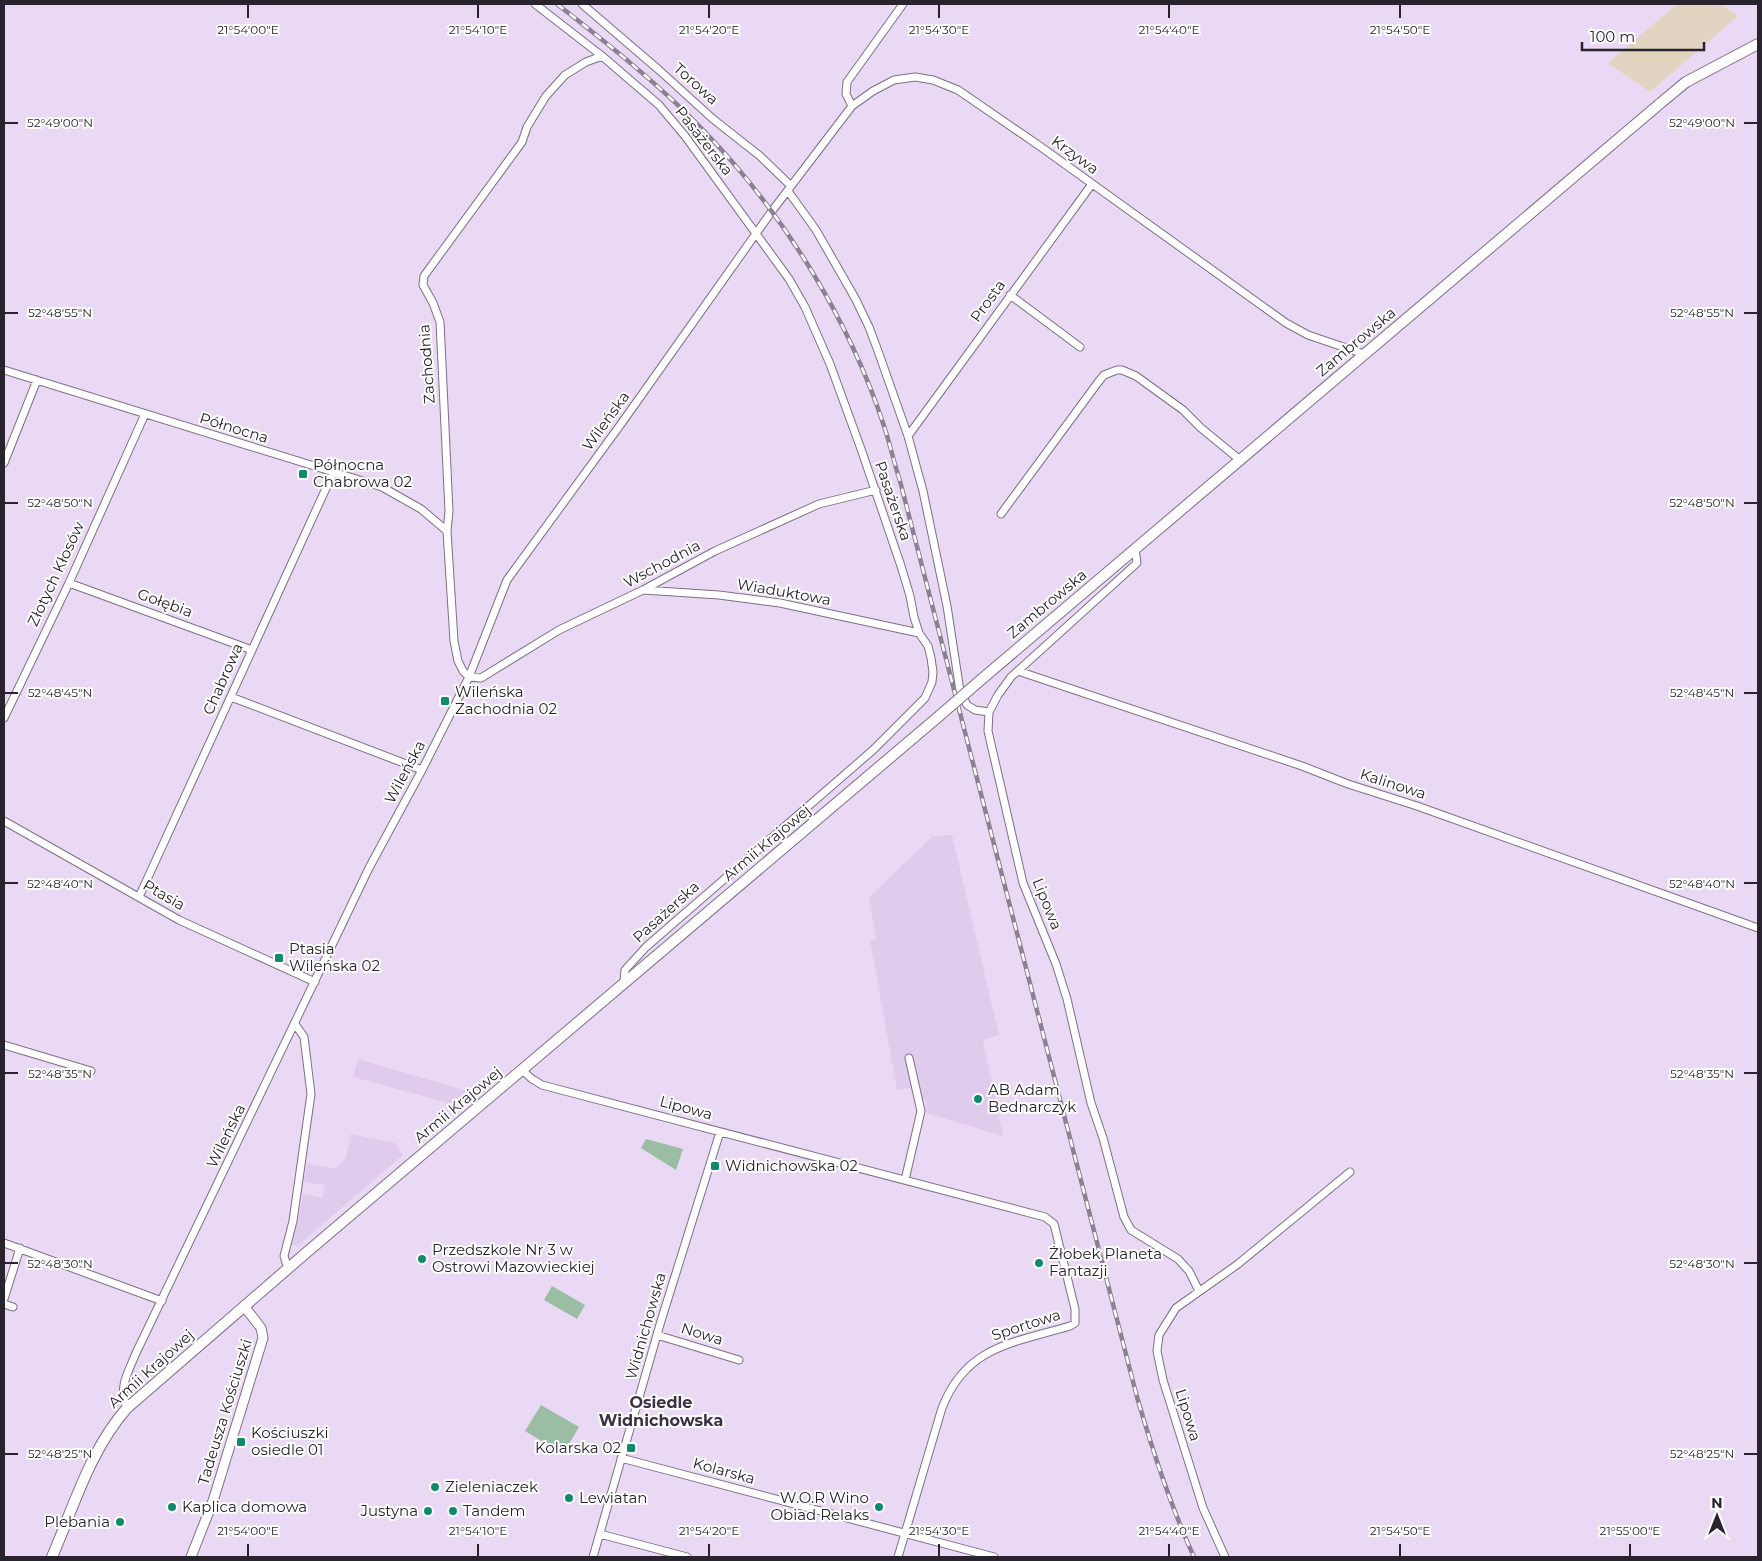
<svg xmlns="http://www.w3.org/2000/svg" width="1762" height="1561" viewBox="0 0 1762 1561" font-family="Montserrat,sans-serif">
	<style>
		.commercial { fill: #e1d5c1 }
		.built { fill: #dfcbeb }
		.green { fill: #9abda3 }
		.lines { fill: none; stroke-linecap: round; stroke-linejoin: round }
		.minor-casing { stroke: #7e6e86; stroke-width: 9 }
		.tertiary-casing { stroke: #7e6e86; stroke-width: 11 }
		.secondary-casing { stroke: #7e6e86; stroke-width: 12 }
		.minor { stroke: #fff; stroke-width: 7 }
		.tertiary { stroke: #fff; stroke-width: 9 }
		.secondary { stroke: #fff; stroke-width: 10 }
		.rail-casing { stroke: #8c8194; stroke-width: 4.5 }
		.rail { stroke: #fff; stroke-width: 2.5; stroke-dasharray: 8; stroke-linecap: butt }
		.secondary-bridge-casing { stroke: #7e6e86; stroke-width: 12; stroke-linecap: butt }
		.secondary-bridge { stroke: #fff; stroke-width: 10 }
		.ticks { fill: none; stroke: #29232d; stroke-width: 2 }
		.poi-dot { fill: #108a6c; stroke: #fff; stroke-width: 2 }
		.labels { text-anchor: middle; stroke-width: 4; stroke-linejoin: round; paint-order: stroke }
		.street-label { font-size: 15px; fill: #29232d; stroke: #fff }
		.poi-label { font-size: 15px; fill: #29232d; stroke: #fff; text-anchor: start }
		.neighbourhood-label { font-size: 16px; font-weight: bold; fill: #3d3045; stroke: #fff }
		.ticks-label { font-size: 12px; text-anchor: middle; fill: #29232d; stroke: #fff; stroke-width: 4; stroke-linejoin: round; paint-order: stroke }
	</style>
	<rect width="100%" height="100%" fill="#ead9f4"/>
	<path class="commercial" d="M1677,4H1721L1738,16L1650,92L1608,63Z"/>
	<path class="built" d="M952,835L999,1035L983,1040L1003,1136L926,1113L927,1102L909,1088L897,1090L870,941L876,939L869,897L933,836Z
		M358,1059L474,1093L459,1106L353,1077Z
		M351,1134L395,1143L403,1155L297,1246L292,1244L299,1218L303,1194L322,1198L325,1185L304,1182L307,1163L335,1169L346,1157Z"/>
	<path class="green" d="M646,1139L683,1149L676,1170L641,1148Z
		M552,1286L585,1305L577,1319L544,1300Z
		M541,1405L579,1427L563,1454L525,1431Z"/>
	<g class="lines">
		<defs>
			<path id="minor" d="M535,4L602,56L659,105L685,136L789,279L805,307L830,364L861,449L901,566L910,596L914,617L919,633L928,646L931,658L933,672L932,682L925,698L873,750L646,947L625,970L624,983
				M582,4L659,70L713,119L760,156L791,186
				M852,106L846,94L847,82L903,4
				M788,191L816,230L855,298L869,327L878,351L908,436L923,491L947,606L960,691L967,705L975,710L989,712
				M1010,295L1080,347
				M4,370L382,487L421,509L447,531
				M908,436L1092,184
				M4,463L37,380
				M1001,514L1099,381L1104,375L1117,370H1122L1136,376L1183,410L1201,428L1240,460
				M1135,549L1137,563L1011,677L998,695L989,712L988,731L1023,883L1056,964L1067,999L1091,1103L1103,1138L1124,1217L1131,1230L1178,1259L1189,1271L1199,1291
				M69,583L252,650
				M643,590L719,595L780,603L919,633
				M1018,671L1302,766L1348,784L1417,806L1758,928
				M469,677L463,671L458,661L454,641L447,531L449,511L440,322L433,303L423,285L424,276L522,142L527,127L546,96L565,75L586,62L602,56
				M469,677L481,678L559,630L643,590L715,551L819,504L876,490
				M231,697L422,770
				M4,718L69,583L145,414
				M4,821L179,920L315,982
				M139,897L333,473
				M4,1045L91,1071
				M522,1070L532,1079L542,1085L1045,1217L1054,1224L1075,1309V1323L1070,1326C1013,1343 966,1346 942,1408L898,1557
				M905,1180L921,1111L909,1058
				M4,1243L162,1301
				M288,1269L284,1256L293,1221L311,1094L304,1037L295,1024
				M4,1299L20,1248
				M4,1304L13,1307
				M657,1335L739,1360
				M127,1408C118,1387 128,1373 136,1353L369,868L422,770L469,677L507,580L621,424L772,211L852,106L873,91L894,80L915,77L933,80L958,90L1041,147L1286,323L1308,335L1364,354
				M621,1458L994,1557
				M600,1534L687,1557
				M593,1557L661,1321L720,1132
				M1225,1557L1203,1508L1163,1380L1157,1351L1159,1335L1176,1308L1238,1264L1350,1172"/>
			<path id="tertiary" d="M191,1557L213,1501L263,1338L261,1328L244,1306"/>
			<path id="secondary" d="M983,678L1663,101L1686,82L1758,44
				M52,1557C74,1506 90,1450 127,1408L307,1252L938,717"/>
		</defs>
		<use href="#minor" class="minor-casing"/>
		<use href="#tertiary" class="tertiary-casing"/>
		<use href="#secondary" class="secondary-casing"/>
		<use href="#minor" class="minor"/>
		<use href="#tertiary" class="tertiary"/>
		<use href="#secondary" class="secondary"/>
		<defs>
			<path id="rail" d="M557,4C608,44 660,85 705,132C783,213 849,319 884,426C890,444 894,463 900,481L1137,1397C1153,1452 1170,1505 1194,1557"/>
		</defs>
		<use href="#rail" class="rail-casing"/>
		<use href="#rail" class="rail"/>
		<defs>
			<path id="secondary-bridge" d="M938,717L983,678"/>
		</defs>
		<use href="#secondary-bridge" class="secondary-bridge-casing"/>
		<use href="#secondary-bridge" class="secondary-bridge"/>
	</g>
	<path class="ticks" d="M248,5V18M478,5V18M709,5V18M939,5V18M1169,5V18M1400,5V18M5,123H18M1744,123H1757M5,313H18M1744,313H1757M5,503H18M1744,503H1757M5,693H18M1744,693H1757M5,883H18M1744,883H1757M5,1073H18M1744,1073H1757M5,1263H18M1744,1263H1757M5,1454H18M1744,1454H1757M248,1544V1556M478,1544V1556M709,1544V1556M939,1544V1556M1169,1544V1556M1400,1544V1556M1630,1544V1556"/>
	<g class="poi-dot">
		<rect x="298" y="469" width="10" height="10" rx="2.5"/>
		<rect x="440" y="696" width="10" height="10" rx="2.5"/>
		<rect x="274" y="953" width="10" height="10" rx="2.5"/>
		<circle cx="978" cy="1099" r="5"/>
		<rect x="710" y="1161" width="10" height="10" rx="2.5"/>
		<circle cx="422" cy="1259" r="5"/>
		<circle cx="1039" cy="1263" r="5"/>
		<rect x="236" y="1437" width="10" height="10" rx="2.5"/>
		<rect x="626" y="1443" width="10" height="10" rx="2.5"/>
		<circle cx="435" cy="1487" r="5"/>
		<circle cx="569" cy="1498" r="5"/>
		<circle cx="172" cy="1507" r="5"/>
		<circle cx="879" cy="1507" r="5"/>
		<circle cx="428" cy="1511" r="5"/>
		<circle cx="453" cy="1511" r="5"/>
		<circle cx="120" cy="1522" r="5"/>
	</g>
	<g class="labels">
		<g class="street-label">
			<text transform="translate(696 84) rotate(42)" y="5">Torowa</text>
			<text transform="translate(704 141) rotate(52)" y="5">Pasażerska</text>
			<text transform="translate(1075 155) rotate(36)" y="5">Krzywa</text>
			<text transform="translate(988 301) rotate(-54)" y="5">Prosta</text>
			<text transform="translate(1356 342) rotate(-40)" y="5">Zambrowska</text>
			<text transform="translate(427 364) rotate(-94)" y="5">Zachodnia</text>
			<text transform="translate(606 421) rotate(-54)" y="5">Wileńska</text>
			<text transform="translate(234 428) rotate(17)" y="5">Północna</text>
			<text transform="translate(893 501) rotate(71)" y="5">Pasażerska</text>
			<text transform="translate(662 564) rotate(-28)" y="5">Wschodnia</text>
			<text transform="translate(56 574) rotate(-65)" y="5">Złotych Kłosów</text>
			<text transform="translate(784 592) rotate(10)" y="5">Wiaduktowa</text>
			<text transform="translate(165 603) rotate(20)" y="5">Gołębia</text>
			<text transform="translate(1047 604) rotate(-40)" y="5">Zambrowska</text>
			<text transform="translate(223 679) rotate(-66)" y="5">Chabrowa</text>
			<text transform="translate(405 772) rotate(-62)" y="5">Wileńska</text>
			<text transform="translate(1393 784) rotate(18)" y="5">Kalinowa</text>
			<text transform="translate(767 843) rotate(-40)" y="5">Armii Krajowej</text>
			<text transform="translate(164 895) rotate(30)" y="5">Ptasia</text>
			<text transform="translate(1047 904) rotate(68)" y="5">Lipowa</text>
			<text transform="translate(666 912) rotate(-42)" y="5">Pasażerska</text>
			<text transform="translate(458 1105) rotate(-40)" y="5">Armii Krajowej</text>
			<text transform="translate(686 1108) rotate(15)" y="5">Lipowa</text>
			<text transform="translate(226 1136) rotate(-64)" y="5">Wileńska</text>
			<text transform="translate(1026 1325) rotate(-18)" y="5">Sportowa</text>
			<text transform="translate(646 1326) rotate(-74)" y="5">Widnichowska</text>
			<text transform="translate(702 1334) rotate(17)" y="5">Nowa</text>
			<text transform="translate(151 1369) rotate(-42)" y="5">Armii Krajowej</text>
			<text transform="translate(225 1412) rotate(-73)" y="5">Tadeusza Kościuszki</text>
			<text transform="translate(1188 1415) rotate(73)" y="5">Lipowa</text>
			<text transform="translate(724 1471) rotate(15)" y="5">Kolarska</text>
		</g>
		<g class="poi-label">
			<text x="313" y="470">Północna<tspan x="313" dy="17">Chabrowa 02</tspan></text>
			<text x="455" y="697">Wileńska<tspan x="455" dy="17">Zachodnia 02</tspan></text>
			<text x="289" y="954">Ptasia<tspan x="289" dy="17">Wileńska 02</tspan></text>
			<text x="988" y="1095">AB Adam<tspan x="988" dy="17">Bednarczyk</tspan></text>
			<text x="725" y="1171">Widnichowska 02</text>
			<text x="432" y="1255">Przedszkole Nr 3 w<tspan x="432" dy="17">Ostrowi Mazowieckiej</tspan></text>
			<text x="1049" y="1259">Żłobek Planeta<tspan x="1049" dy="17">Fantazji</tspan></text>
			<text x="251" y="1438">Kościuszki<tspan x="251" dy="17">osiedle 01</tspan></text>
			<text x="621" y="1453" text-anchor="end">Kolarska 02</text>
			<text x="445" y="1492">Zieleniaczek</text>
			<text x="579" y="1503">Lewiatan</text>
			<text x="869" y="1503" text-anchor="end">W.O.R Wino<tspan x="869" dy="17">Obiad Relaks</tspan></text>
			<text x="182" y="1512">Kaplica domowa</text>
			<text x="418" y="1516" text-anchor="end">Justyna</text>
			<text x="463" y="1516">Tandem</text>
			<text x="110" y="1527" text-anchor="end">Plebania</text>
		</g>
		<g class="neighbourhood-label">
			<text x="661" y="1408">Osiedle<tspan x="661" dy="18">Widnichowska</tspan></text>
		</g>
	</g>
	<g class="ticks-label">
		<text x="248" y="34">21°54'00"E</text>
		<text x="478" y="34">21°54'10"E</text>
		<text x="709" y="34">21°54'20"E</text>
		<text x="939" y="34">21°54'30"E</text>
		<text x="1169" y="34">21°54'40"E</text>
		<text x="1400" y="34">21°54'50"E</text>
		<text x="60" y="127">52°49'00"N</text>
		<text x="1702" y="127">52°49'00"N</text>
		<text x="60" y="317">52°48'55"N</text>
		<text x="1702" y="317">52°48'55"N</text>
		<text x="60" y="507">52°48'50"N</text>
		<text x="1702" y="507">52°48'50"N</text>
		<text x="60" y="697">52°48'45"N</text>
		<text x="1702" y="697">52°48'45"N</text>
		<text x="60" y="888">52°48'40"N</text>
		<text x="1702" y="888">52°48'40"N</text>
		<text x="60" y="1078">52°48'35"N</text>
		<text x="1702" y="1078">52°48'35"N</text>
		<text x="60" y="1268">52°48'30"N</text>
		<text x="1702" y="1268">52°48'30"N</text>
		<text x="60" y="1458">52°48'25"N</text>
		<text x="1702" y="1458">52°48'25"N</text>
		<text x="248" y="1535">21°54'00"E</text>
		<text x="478" y="1535">21°54'10"E</text>
		<text x="709" y="1535">21°54'20"E</text>
		<text x="939" y="1535">21°54'30"E</text>
		<text x="1169" y="1535">21°54'40"E</text>
		<text x="1400" y="1535">21°54'50"E</text>
		<text x="1630" y="1535">21°55'00"E</text>
	</g>
	<rect width="1762" height="1561" fill="none" stroke="#29232d" stroke-width="10"/>
	<g transform="translate(1717 1516)" stroke="#ffffff" stroke-width="4" paint-order="stroke">
	<path d="M0-4L9 19L0 12L-9 19Z" fill="#29232d"/>
	<text y="-8" font-size="14" font-weight="bold" text-anchor="middle" fill="#29232d">N</text>
	</g>
	<path d="M1582 42v8h122v-8" fill="none" stroke="#29232d" stroke-width="2.5"/>
	<text x="1590" y="42" font-size="15" fill="#29232d" stroke="#ffffff" stroke-width="4" paint-order="stroke">100 m</text>
</svg>
